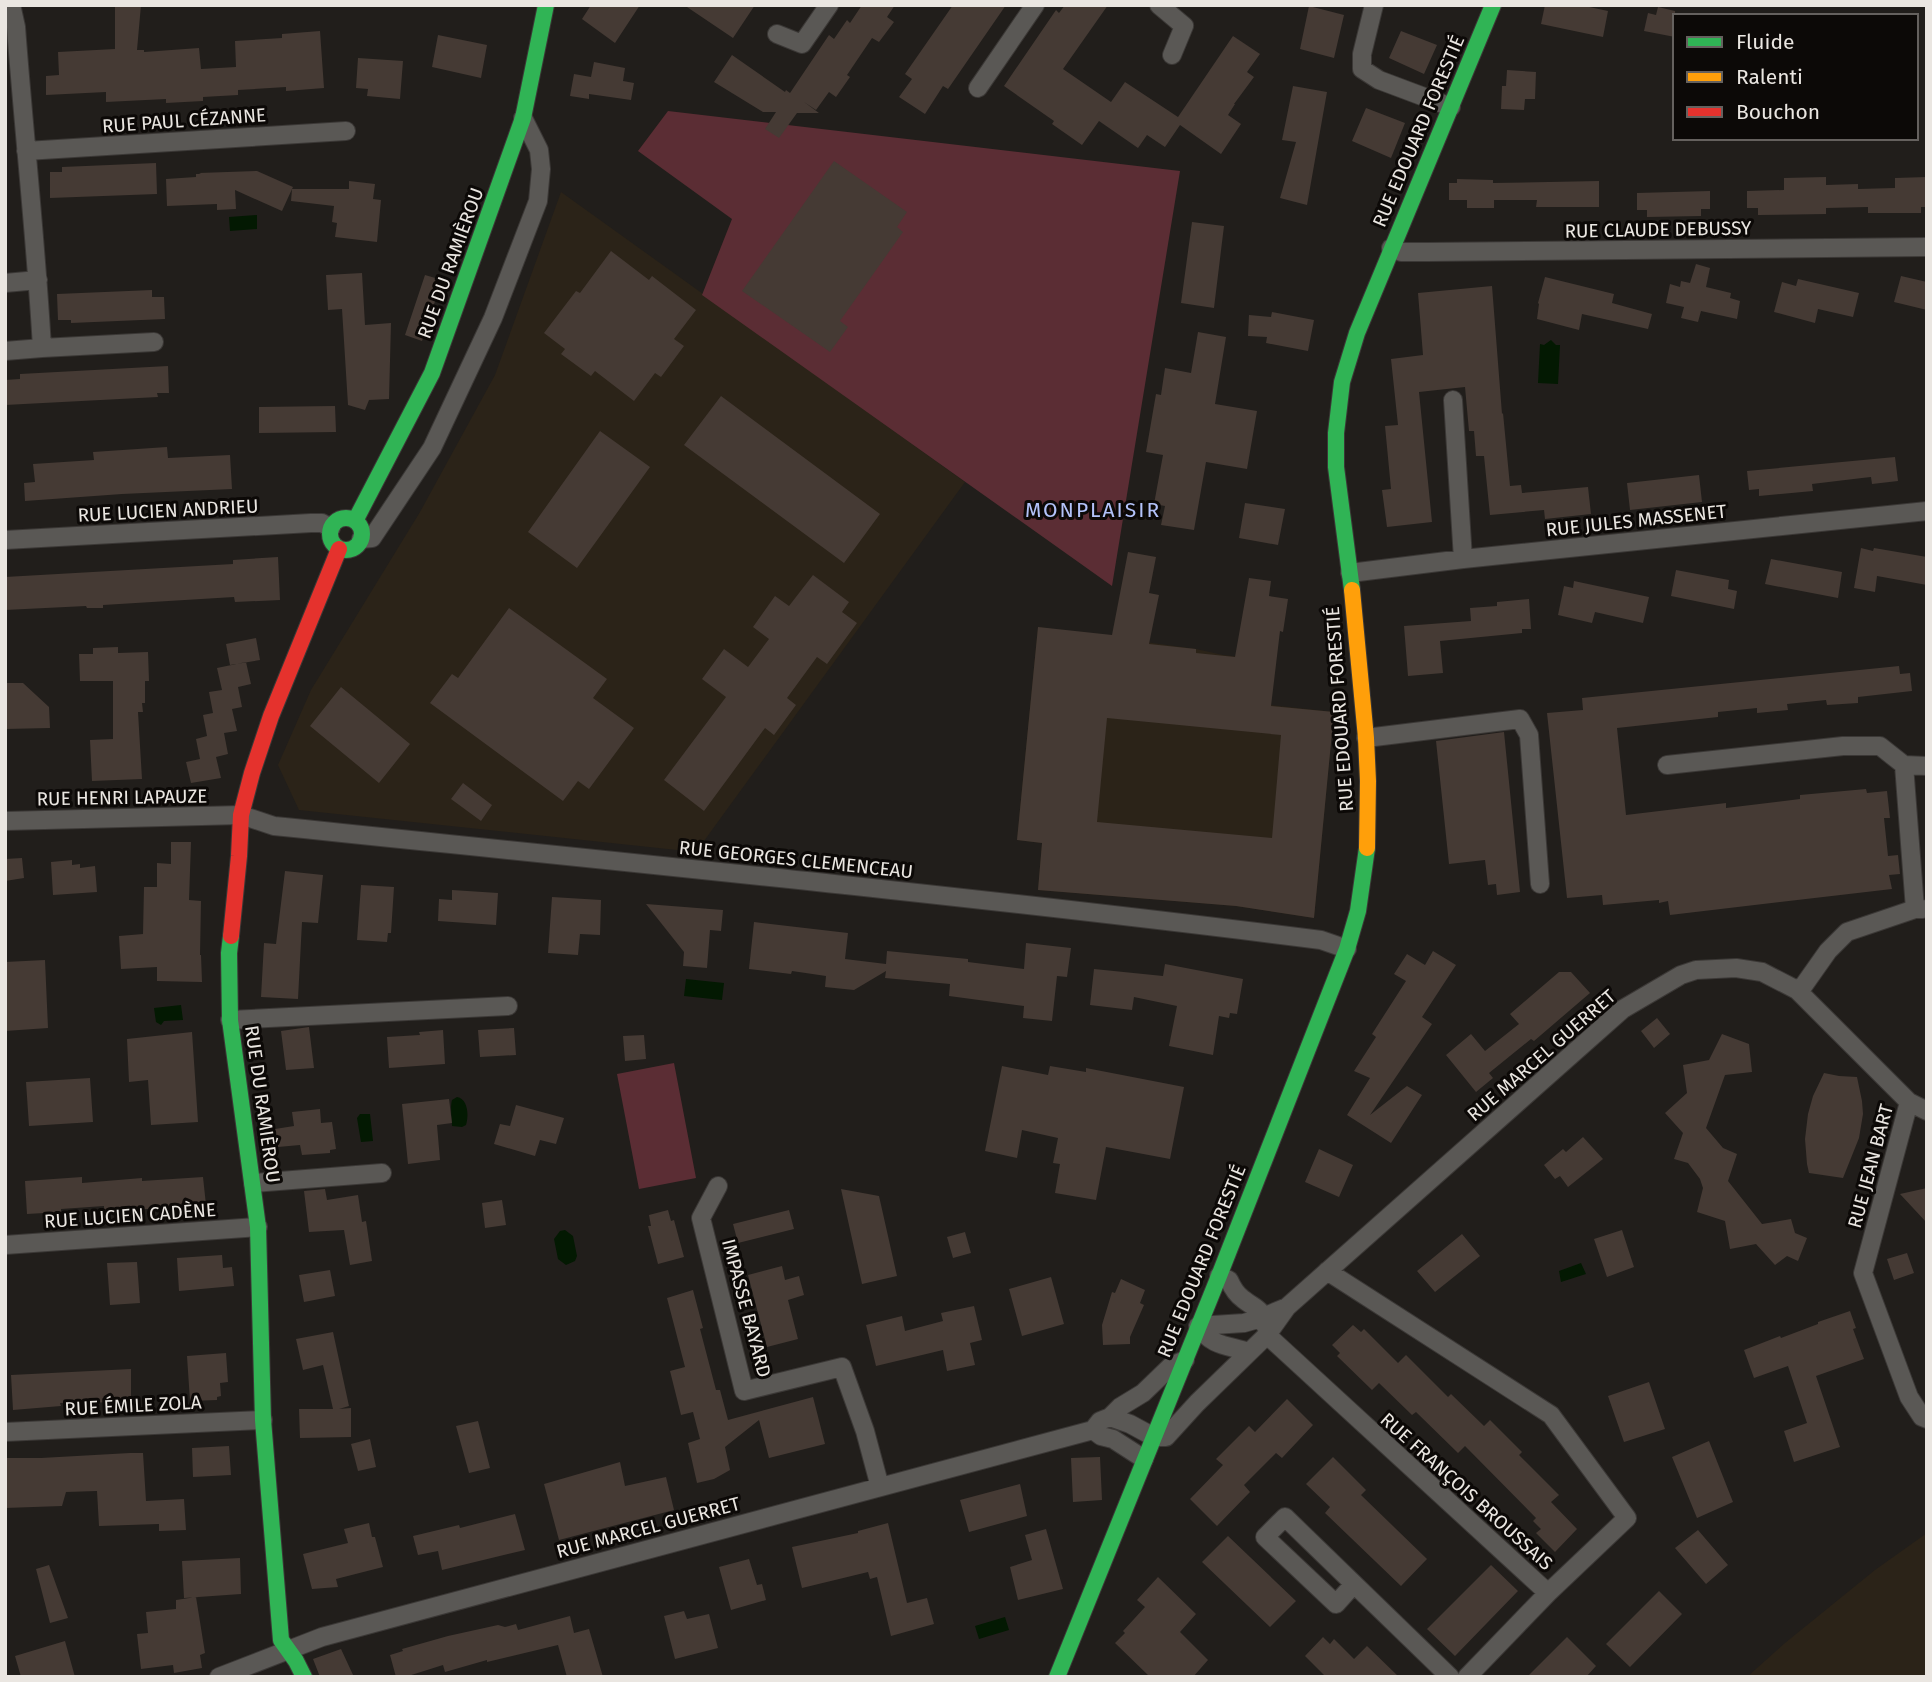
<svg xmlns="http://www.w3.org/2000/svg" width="1932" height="1682" viewBox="0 0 1932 1682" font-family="'Fira Sans',sans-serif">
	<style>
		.built { fill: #2b2318 }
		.green { fill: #5b2d34 }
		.water { fill: #031902 }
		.building { fill: #453a34; fill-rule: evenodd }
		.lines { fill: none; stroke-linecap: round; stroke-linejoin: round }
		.street-casing { stroke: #3b3836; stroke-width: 20 }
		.fast-casing { stroke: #3b3836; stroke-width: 18 }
		.slow-casing { stroke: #3b3836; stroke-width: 18 }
		.jam-casing { stroke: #3b3836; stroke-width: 18 }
		.street { stroke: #5a5855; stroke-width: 18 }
		.fast { stroke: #30b455; stroke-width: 16 }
		.slow { stroke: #ff9f0a; stroke-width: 16 }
		.jam { stroke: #e5322d; stroke-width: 16 }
		.labels { text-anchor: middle; stroke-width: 6; stroke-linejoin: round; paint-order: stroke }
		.street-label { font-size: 19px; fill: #eae6e1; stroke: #0c0907 }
		.neighbourhood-label { font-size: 21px; letter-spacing: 2px; fill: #b3c2f9; stroke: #0c0907 }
	</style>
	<rect width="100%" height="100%" fill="#211e1b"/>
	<path class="built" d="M561,192L965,482L696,852L299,810L278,765L311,690L420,512L495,375Z
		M1038,627L1196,649L1223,655L1276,661L1270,705L1334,712L1314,918L1236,906L1038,890L1042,843L1017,840Z
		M1927,1533V1677H1747L1785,1643L1875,1570Z"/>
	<path class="green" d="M668,111L1180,171L1112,586L702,295L732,219L638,151Z
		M674,1063L696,1178L639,1189L617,1074Z"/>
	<path class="water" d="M257,215V229L230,231L229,217Z
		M1551,340L1556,345H1560L1558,384L1538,383L1540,344L1544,345Z
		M686,979L724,983L722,1000L684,996Z
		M181,1005L183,1020L164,1021L161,1025L156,1022L154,1008Z
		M457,1097C468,1099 469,1115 466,1125L462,1127L452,1126C452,1119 450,1107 452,1100Z
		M360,1114H370L373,1141L361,1142L357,1118Z
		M565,1230L573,1236L577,1256L575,1261L566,1265L558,1259L554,1239L560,1231Z
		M1581,1263L1586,1274L1561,1282L1559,1271Z
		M1005,1617L1009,1630L979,1639L975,1626Z"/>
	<path class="building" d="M115,5H141L137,50H144V52L199,48L201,69L236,67L235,41L282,38V34L320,31L324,88L286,91V87L238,90V95L203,97V101L166,103V99L106,102V92L46,95V76L59,75L58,52L115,49Z
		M591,5H640L615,43L582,19Z
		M684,5H755L733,38Z
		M862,5H895L887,17L894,22L879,42L872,38L847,75L850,77L836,97L829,92L816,110L804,102L819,113H797L779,138L765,129L776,112H763L714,82L732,55L785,92L786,90L790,93L829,35L834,39L847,20L850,23Z
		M953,5H1006L948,89L943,86L925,114L899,97L912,79L905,74Z
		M1065,5H1108L1063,69L1111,102L1125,82L1178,117L1233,36L1260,54L1247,72L1254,77L1234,104H1235L1228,115L1241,124L1221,154L1180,125L1165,147L1147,135L1138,148L1099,121L1082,145L1052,124L1054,121L1004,86L1056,10L1059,13Z
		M1545,5H1580L1608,11L1603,37L1541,24Z
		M1309,6L1344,15L1334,58L1300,49Z
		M1658,7L1675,11V37L1644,31L1648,13L1656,15Z
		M1401,31L1437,45L1424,74L1389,58Z
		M438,35L487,45L481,78L432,67Z
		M358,58L403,61L400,99L367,96L368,89L356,88Z
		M594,62L625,68L623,81L634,83L631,100L589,94V99L570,96L574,74L591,77Z
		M1507,70L1536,72L1535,99H1525L1524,110L1501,109L1502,86H1506Z
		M1293,86L1327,92L1307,205L1280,198L1296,142L1282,140Z
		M1366,108L1405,123L1391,158L1352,141Z
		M834,161L907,212L897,227L903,232L840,321L848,327L830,352L742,291Z
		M156,163L157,194L50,198V172H62V167Z
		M257,171L293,187L292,189H349V181L375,184L373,199L381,200L377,242L335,237L337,223L332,222L334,206L291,201L292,189L282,211L235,190L236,209L217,210V204L167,206L166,179L196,177V174H201L199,173Z
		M1826,177V185L1858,184V189L1895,188V178L1927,177V207H1921V213H1868V207L1826,208V214L1758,215V208H1747V191L1784,190V178Z
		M1457,179L1493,180V183L1599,181V207H1536L1537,200H1494V208H1467V200H1449V183H1457Z
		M1710,191V209H1701V216L1647,217V210H1637V193Z
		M1192,222L1224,226L1214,308L1181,303Z
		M611,251L649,280L652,276L696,310L674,339L684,346L661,377L655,373L634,401L595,371L591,376L561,354L565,349L544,333L576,291L580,293Z
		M1696,264L1710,268L1706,287L1731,293L1730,298L1740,301L1737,319L1701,311L1698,322L1681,318L1684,307L1666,303L1670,284L1680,287L1681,281L1690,283Z
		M362,273L365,325L391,323L389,399L369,400L365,410L348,405L342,309L328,310L326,275Z
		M425,275L442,280L422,341L405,335Z
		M1901,276L1927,282V310L1894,302Z
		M1545,277L1614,294L1612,303L1652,314L1648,329L1582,314L1579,330L1537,319L1539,304L1538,303Z
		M1798,279L1859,293L1853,317L1818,309L1815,323L1774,312L1782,282L1796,286Z
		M1492,286L1502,414L1503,413L1510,486L1521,485L1522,493L1588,487L1591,514L1545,519L1544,510L1490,515L1484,456H1476L1474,431H1469L1465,387L1419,392L1432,522L1387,527L1382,490L1391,489L1385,426L1398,425L1391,359L1423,355L1418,293Z
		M152,290V297H164L165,319L71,323V320H58L57,294Z
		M1272,312L1314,320L1308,351L1266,343L1267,337L1248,336L1249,315L1271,317Z
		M1198,332L1226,337L1215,404L1257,411L1247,469L1206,462L1194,530L1161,525L1165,506L1154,504L1163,455L1146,452L1156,394L1161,395L1165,368L1191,373Z
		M168,366L169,393H157L158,397L5,405V380L20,379V374Z
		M721,396L880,514L844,563L684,445Z
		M335,406L336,432L259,433V407Z
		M600,431L650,467L577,568L528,532Z
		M167,447L168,458L230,455L232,489L122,494L25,501L24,483L35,482L33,464L94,460L93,452Z
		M1895,457L1898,481L1872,484L1871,477L1862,478L1812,484L1813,491L1759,496V489L1749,490L1747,471Z
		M1699,475L1702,502L1630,510L1627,483Z
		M1245,503L1285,509L1278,545L1239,538Z
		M1861,548L1873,551L1874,548L1927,557V585L1877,576L1875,592L1854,588Z
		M1128,552L1156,557L1149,593L1159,595L1149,644L1196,649V653L1235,657L1249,578L1271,581L1269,596L1288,599L1283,632L1280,631L1271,706L1334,712L1314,918L1236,906L1038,890L1042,843L1017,840L1038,627L1112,635ZM1107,718L1281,735L1272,838L1097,822Z
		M278,557L280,600L235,602L234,597L103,605V608H87L86,606L5,610V577L233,564V560Z
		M1771,559L1842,572L1838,598L1765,584Z
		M1676,570L1729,580L1728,589L1737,591L1734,609L1671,596Z
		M813,575L849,602L842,612L857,623L827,664L817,657L787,698L796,705L774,735L765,728L704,811L664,780L726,697L702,679L724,649L748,667L769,639L753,627L775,596L789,606Z
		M1574,581L1649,597L1643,623L1595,612L1592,623L1558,615L1564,586L1573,588Z
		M1529,599L1531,629H1522V633L1440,641L1443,673L1408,676L1404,626L1471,621L1470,608L1497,606V602Z
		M509,608L607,679L593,698L634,728L589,789L578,781L563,801L430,703L452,674L458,678Z
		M256,638L260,660L230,665L226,644Z
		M118,647V653L148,652L149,681H145V703H142L143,712H138L142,779L92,781L90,740L113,739V681H80L79,654H93V648Z
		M246,662L251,684L238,687L242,707L232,709L237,731L224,733L228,754L216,757L221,778L191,783L186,762L200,759L196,739L207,736L203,715L213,713L209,692L222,690L217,668Z
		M1899,666L1900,674L1910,673L1912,691L1858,697V703L1827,705L1826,700L1787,704L1788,710L1757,713V708L1718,712V717L1617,728L1626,815L1726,803V808L1800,799V795L1866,789L1867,793L1887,791L1890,818H1884L1888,856L1898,855L1900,874L1889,875L1892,889L1670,915L1668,901L1659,903V900L1603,905L1602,895L1567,898L1547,713L1583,710L1582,698Z
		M5,683H23L49,707L50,728L5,729Z
		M341,687L410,744L379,783L310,726Z
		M1504,732L1520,892L1497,895L1496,884L1488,885L1485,860L1449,864L1436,741Z
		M463,783L492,805L481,821L451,799Z
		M171,842H191L189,900L201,901L200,955H201L202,982L157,981V967L121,969L119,936L143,934L144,887H157V863L171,864Z
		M22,858L24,878L5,881V859Z
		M72,860V865L80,864V868L95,866L97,892L53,895L51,862Z
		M285,871L323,875L318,923L302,922L298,999L261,997L264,943L276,944Z
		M361,885L394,887L391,933H388L387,942L357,940Z
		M452,890L498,893L496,925L438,921L439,899L452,900Z
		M552,897L601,900L600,935L580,934L578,955L548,953Z
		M646,904L723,910L721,931L710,930L707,968L683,966L684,952Z
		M754,922L848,933L845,959L886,964L887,951L968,959V962L1024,969L1026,943L1071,948L1067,977L1057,976L1052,1021L1023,1018L1024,1006L949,996L950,984L885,978L886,971L854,990L825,987L826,976L792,971L791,974L749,969Z
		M1433,951L1456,965L1422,1017L1432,1024L1370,1115L1407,1086L1422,1095L1391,1143L1347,1115L1370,1078L1354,1071L1376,1037L1372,1034L1406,981L1394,974L1407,954L1425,965Z
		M45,960L48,1028L5,1031V962Z
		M1165,964L1243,979L1237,1014L1230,1013L1229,1018L1219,1016L1213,1055L1169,1046L1177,1006L1134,997L1132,1010L1090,1005L1094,969L1163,976Z
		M1559,972H1571L1590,993L1534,1041L1531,1039L1489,1073L1493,1078L1476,1092L1446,1055L1471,1034L1485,1051L1519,1024L1510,1014Z
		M1657,1018L1670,1034L1654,1048L1641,1031Z
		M309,1027L314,1068L286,1070L281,1031Z
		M514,1028L516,1055L480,1057L478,1030Z
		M443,1030L445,1064L389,1068L387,1037L420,1035L419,1032Z
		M192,1032L198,1122L151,1125L148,1080L129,1082L127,1039Z
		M1722,1034L1749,1044L1752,1072L1725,1075L1706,1128L1723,1148L1737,1154L1728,1181L1762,1224L1791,1219L1795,1233L1807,1238L1798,1261L1787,1256L1775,1265L1756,1244L1730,1249L1725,1221L1697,1212L1703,1188L1700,1179L1688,1163L1674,1159L1683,1133L1665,1113L1687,1093L1683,1065L1709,1060Z
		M644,1035L646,1059L625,1061L623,1036Z
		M1002,1066L1048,1075L1050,1066L1086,1072V1068L1184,1087L1170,1159L1106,1147L1096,1200L1055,1193L1060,1164L1053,1163L1058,1138L1022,1130L1017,1158L985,1151Z
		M1824,1073L1839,1076L1857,1077L1862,1101L1863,1114L1859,1138L1843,1178L1809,1173L1807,1164L1805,1139L1808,1114L1813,1096Z
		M90,1078L93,1122L29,1126L26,1082Z
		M449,1099L452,1123L437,1125L440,1160L408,1164L402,1104Z
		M516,1105L564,1118L556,1144L540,1140L535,1156L494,1144L500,1124L510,1126Z
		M320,1109L321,1123L332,1122L336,1149L330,1150V1153L302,1155L300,1145L278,1147L275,1129L294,1126L292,1112Z
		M1583,1137L1603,1159L1568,1187L1560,1176L1555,1179L1544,1165L1563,1149L1566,1152Z
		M1319,1149L1353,1165L1339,1197L1305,1182Z
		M82,1177V1183L142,1178V1181L203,1177L206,1205L104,1212V1206L61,1209V1212L27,1214L25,1181Z
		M1927,1188V1223L1900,1194Z
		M325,1189L327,1200L358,1195L362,1222L366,1221L372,1261L350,1265L344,1230L309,1232L304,1191Z
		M841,1189L879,1196L897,1276L862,1284Z
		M502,1200L506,1225L485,1228L482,1203Z
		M668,1210L671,1221L674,1220L684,1257L658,1264L648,1226H651L649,1215Z
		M789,1210L794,1229L738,1243L733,1224Z
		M1622,1230L1634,1267L1607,1277L1594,1239Z
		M965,1232L971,1253L953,1258L947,1237Z
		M1462,1234L1480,1256L1435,1292L1417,1271Z
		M1907,1253L1914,1273L1894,1280L1887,1259Z
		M222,1255L223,1268L232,1267L234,1286L179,1291L177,1258Z
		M137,1262L140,1303L110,1305L107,1263Z
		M782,1266L785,1280L799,1276L804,1295L788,1300L798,1339L767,1347L748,1275Z
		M330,1270L335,1296L304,1302L299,1275Z
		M1051,1277L1064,1324L1022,1336L1009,1289Z
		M1121,1279L1145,1290L1140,1303L1144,1305L1130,1337V1344L1103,1345L1102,1325L1112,1292L1115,1293Z
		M693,1290L703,1328L700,1329L716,1390H720L728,1420L813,1397L825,1444L769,1458L759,1420L725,1447L730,1470L714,1479L697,1483L688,1443L700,1439L693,1412L681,1415L670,1371L685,1367L667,1298Z
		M974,1306L982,1340L970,1343L975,1365L947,1371L943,1350L876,1366L866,1325L902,1316L905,1331L943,1321L941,1313Z
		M1850,1311L1856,1328L1853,1329L1864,1359L1816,1376L1840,1447L1794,1462L1784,1431L1807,1423L1788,1366L1754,1378L1744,1350L1780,1336L1781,1338L1818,1324V1322Z
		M1353,1325L1361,1332L1364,1329L1398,1363L1406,1355L1448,1397L1451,1394L1484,1426L1490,1420L1522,1452L1519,1455L1559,1495L1551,1502L1577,1529L1555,1552L1536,1533L1541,1529L1533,1521L1536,1518L1465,1446L1458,1453L1416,1412L1412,1415L1379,1383L1372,1390L1337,1356L1340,1353L1332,1345Z
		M333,1332L349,1406L339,1409L351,1408V1437L300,1438L299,1409H333L323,1365L303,1370L296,1339Z
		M226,1353L228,1382L220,1383L221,1396L217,1397V1400L190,1401L187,1356Z
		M131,1369V1402L60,1403L61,1406L13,1410L11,1375Z
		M1649,1382L1665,1429L1624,1442L1608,1396Z
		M1287,1399L1313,1425L1282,1458L1276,1453L1244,1485L1250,1492L1217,1526L1190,1499L1223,1465L1216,1459L1249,1426L1255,1432Z
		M478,1421L490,1468L469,1473L456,1426Z
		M370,1439L376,1467L358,1471L351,1444Z
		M1709,1441L1733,1502L1697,1518L1672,1457Z
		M229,1446L231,1475L193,1477L192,1448Z
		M130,1453H143L146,1501L184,1499L186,1530L159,1531V1524L99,1526L97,1491L66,1492L62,1506L5,1508V1458H41Z
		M1100,1457L1102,1500L1073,1502L1071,1458Z
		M1333,1457L1366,1490L1361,1495L1427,1559L1401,1586L1325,1513L1330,1507L1306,1484Z
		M620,1462L625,1486L666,1477L674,1510L559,1540L544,1484Z
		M1020,1484L1027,1516L969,1532L960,1500Z
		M515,1514L525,1550L442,1570L438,1551L418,1555L413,1536L459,1525L460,1528Z
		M369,1523L372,1537H375L383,1567L336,1579L338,1587L312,1589L303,1554L348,1543L344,1529Z
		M888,1523L907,1603L927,1598L934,1624L891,1636L877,1577L870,1579L868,1572L802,1588L792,1547L858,1533V1531Z
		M1046,1529L1063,1589L1018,1600L1010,1567L1032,1560L1025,1535Z
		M1698,1530L1728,1565L1706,1584L1675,1548Z
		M1228,1536L1296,1601L1270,1627L1202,1562Z
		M240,1558L241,1594L184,1598L182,1561Z
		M749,1559L757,1585L762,1584L766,1600L731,1610L719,1567Z
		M49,1565L68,1618L50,1623L36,1569Z
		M1491,1565L1518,1591L1455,1656L1427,1629Z
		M1158,1577L1196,1614L1180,1632L1208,1660L1193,1677H1150L1115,1643L1125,1633L1123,1631L1145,1607L1137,1600Z
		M1659,1591L1682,1614L1630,1667L1606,1644Z
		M196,1597L205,1653L200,1655L202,1668L174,1673L173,1665L141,1669L137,1634L148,1633L146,1612L176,1609V1600Z
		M684,1611L687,1619L709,1614L718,1648L675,1659L664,1616Z
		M570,1616L574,1633L589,1629L603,1677H567L558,1645L487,1662V1660L445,1672L443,1665L405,1677H396L390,1655L403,1651L402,1649L448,1636L498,1625L505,1627L516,1624L518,1630Z
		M1323,1637L1330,1644L1334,1639L1354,1659L1367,1646L1399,1677H1326L1305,1656Z
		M1567,1637L1596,1666L1586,1677H1527Z
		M65,1641L75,1677H21L15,1656Z
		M341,1649L354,1677H320L313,1659Z"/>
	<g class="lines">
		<defs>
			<path id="street" d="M1159,5L1184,26L1172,55
				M1374,5L1362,54V69L1379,80L1451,107
				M777,34L802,44L829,5
				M978,88L1035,5
				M26,151L346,131
				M1391,248L1401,252H1426L1927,247
				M5,283L38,280
				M42,348L154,342
				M5,351L42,348C36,241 24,134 16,27L12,9
				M1453,400L1463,559
				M361,539L372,538L432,448L493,318L538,201L541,169L539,150L523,118
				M5,540L311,523H322L331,528
				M1350,573L1463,559L1927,511
				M1366,738L1520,719L1529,735L1540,884
				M1667,765L1843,746H1880L1904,765L1915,909
				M1904,765L1927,766
				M5,821L241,815L274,826C623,862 972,896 1321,940L1347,949
				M1797,990L1804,985L1828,951L1847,932L1915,909H1923
				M230,1020L508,1006
				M1909,1102L1863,1273L1909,1397L1922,1417L1927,1419
				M253,1183L382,1173
				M718,1186L701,1218L744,1391L842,1367L865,1431L880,1487
				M5,1245L258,1227
				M1327,1271L1551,1415L1627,1518L1548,1593L1467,1677
				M1219,1276L1229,1280C1232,1287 1236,1294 1243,1299C1255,1309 1262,1307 1265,1325
				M1267,1335L1548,1593
				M1249,1352C1227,1345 1212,1347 1198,1326L1244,1323L1258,1319L1287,1307
				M1110,1417L1130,1424L1154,1437H1166L1197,1403L1267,1335L1287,1307L1623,1009L1681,975L1696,970L1736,968L1762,972L1797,990L1909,1102L1927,1111
				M1093,1430L1101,1436L1113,1439L1144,1459
				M5,1432L263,1420
				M1354,1584L1336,1604L1265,1537L1285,1517L1450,1677
				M219,1677L322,1637L1093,1430L1100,1421L1110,1417L1120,1407L1143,1393L1171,1366L1185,1360"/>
			<path id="fast" d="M330 534a16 16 0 1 1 32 0a16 16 0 1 1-32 0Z
				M355,521L432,373L523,118L546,5
				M1352,590L1336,467V433L1342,382L1357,333L1493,5
				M231,936L229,953L230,1020L258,1227L263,1420L281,1640L296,1661L304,1677
				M1057,1677L1219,1276L1347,949L1358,911L1367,848"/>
			<path id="slow" d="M1352,590L1366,738L1368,781L1367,848"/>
			<path id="jam" d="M231,936L239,856L241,815L252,773L271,716L339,549"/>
		</defs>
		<use href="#street" class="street-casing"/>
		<use href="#fast" class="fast-casing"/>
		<use href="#slow" class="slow-casing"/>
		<use href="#jam" class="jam-casing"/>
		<use href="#street" class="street"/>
		<use href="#fast" class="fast"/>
		<use href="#slow" class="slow"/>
		<use href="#jam" class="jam"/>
	</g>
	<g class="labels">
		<g class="street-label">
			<text transform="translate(184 120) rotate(-4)" y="7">RUE PAUL CÉZANNE</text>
			<text transform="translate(1418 131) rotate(-67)" y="7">RUE EDOUARD FORESTIÉ</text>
			<text transform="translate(1658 229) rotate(-1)" y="7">RUE CLAUDE DEBUSSY</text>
			<text transform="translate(450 263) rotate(-70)" y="7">RUE DU RAMIÈROU</text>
			<text transform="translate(168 510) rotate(-3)" y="7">RUE LUCIEN ANDRIEU</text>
			<text transform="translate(1636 520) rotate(-6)" y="7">RUE JULES MASSENET</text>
			<text transform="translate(1339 709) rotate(-94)" y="7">RUE EDOUARD FORESTIÉ</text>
			<text transform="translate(122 797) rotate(-1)" y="7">RUE HENRI LAPAUZE</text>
			<text transform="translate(796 859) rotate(6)" y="7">RUE GEORGES CLEMENCEAU</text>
			<text transform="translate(1541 1055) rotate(-41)" y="7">RUE MARCEL GUERRET</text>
			<text transform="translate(263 1104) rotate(82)" y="7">RUE DU RAMIÈROU</text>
			<text transform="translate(1870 1166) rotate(-75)" y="7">RUE JEAN BART</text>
			<text transform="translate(130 1215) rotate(-4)" y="7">RUE LUCIEN CADÈNE</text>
			<text transform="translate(1201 1261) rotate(-68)" y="7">RUE EDOUARD FORESTIÉ</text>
			<text transform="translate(747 1308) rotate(75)" y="7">IMPASSE BAYARD</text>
			<text transform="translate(133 1405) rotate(-3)" y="7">RUE ÉMILE ZOLA</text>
			<text transform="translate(1467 1491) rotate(42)" y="7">RUE FRANÇOIS BROUSSAIS</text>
			<text transform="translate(648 1527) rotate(-15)" y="7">RUE MARCEL GUERRET</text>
		</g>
		<g class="neighbourhood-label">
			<text x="1093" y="517">MONPLAISIR</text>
		</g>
	</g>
	<rect width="1932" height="1682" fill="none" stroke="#eae6e1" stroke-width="14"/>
	<rect x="1673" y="14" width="245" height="126" fill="#0c0907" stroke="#65615e" stroke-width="2"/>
	<rect x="1687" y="37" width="35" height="10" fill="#30b455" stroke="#65615e" stroke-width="2"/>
	<text x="1736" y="49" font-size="21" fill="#eae6e1">Fluide</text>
	<rect x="1687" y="72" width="35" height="10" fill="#ff9f0a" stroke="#65615e" stroke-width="2"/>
	<text x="1736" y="84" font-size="21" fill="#eae6e1">Ralenti</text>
	<rect x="1687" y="107" width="35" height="10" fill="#e5322d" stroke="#65615e" stroke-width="2"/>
	<text x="1736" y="119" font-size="21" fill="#eae6e1">Bouchon</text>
</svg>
